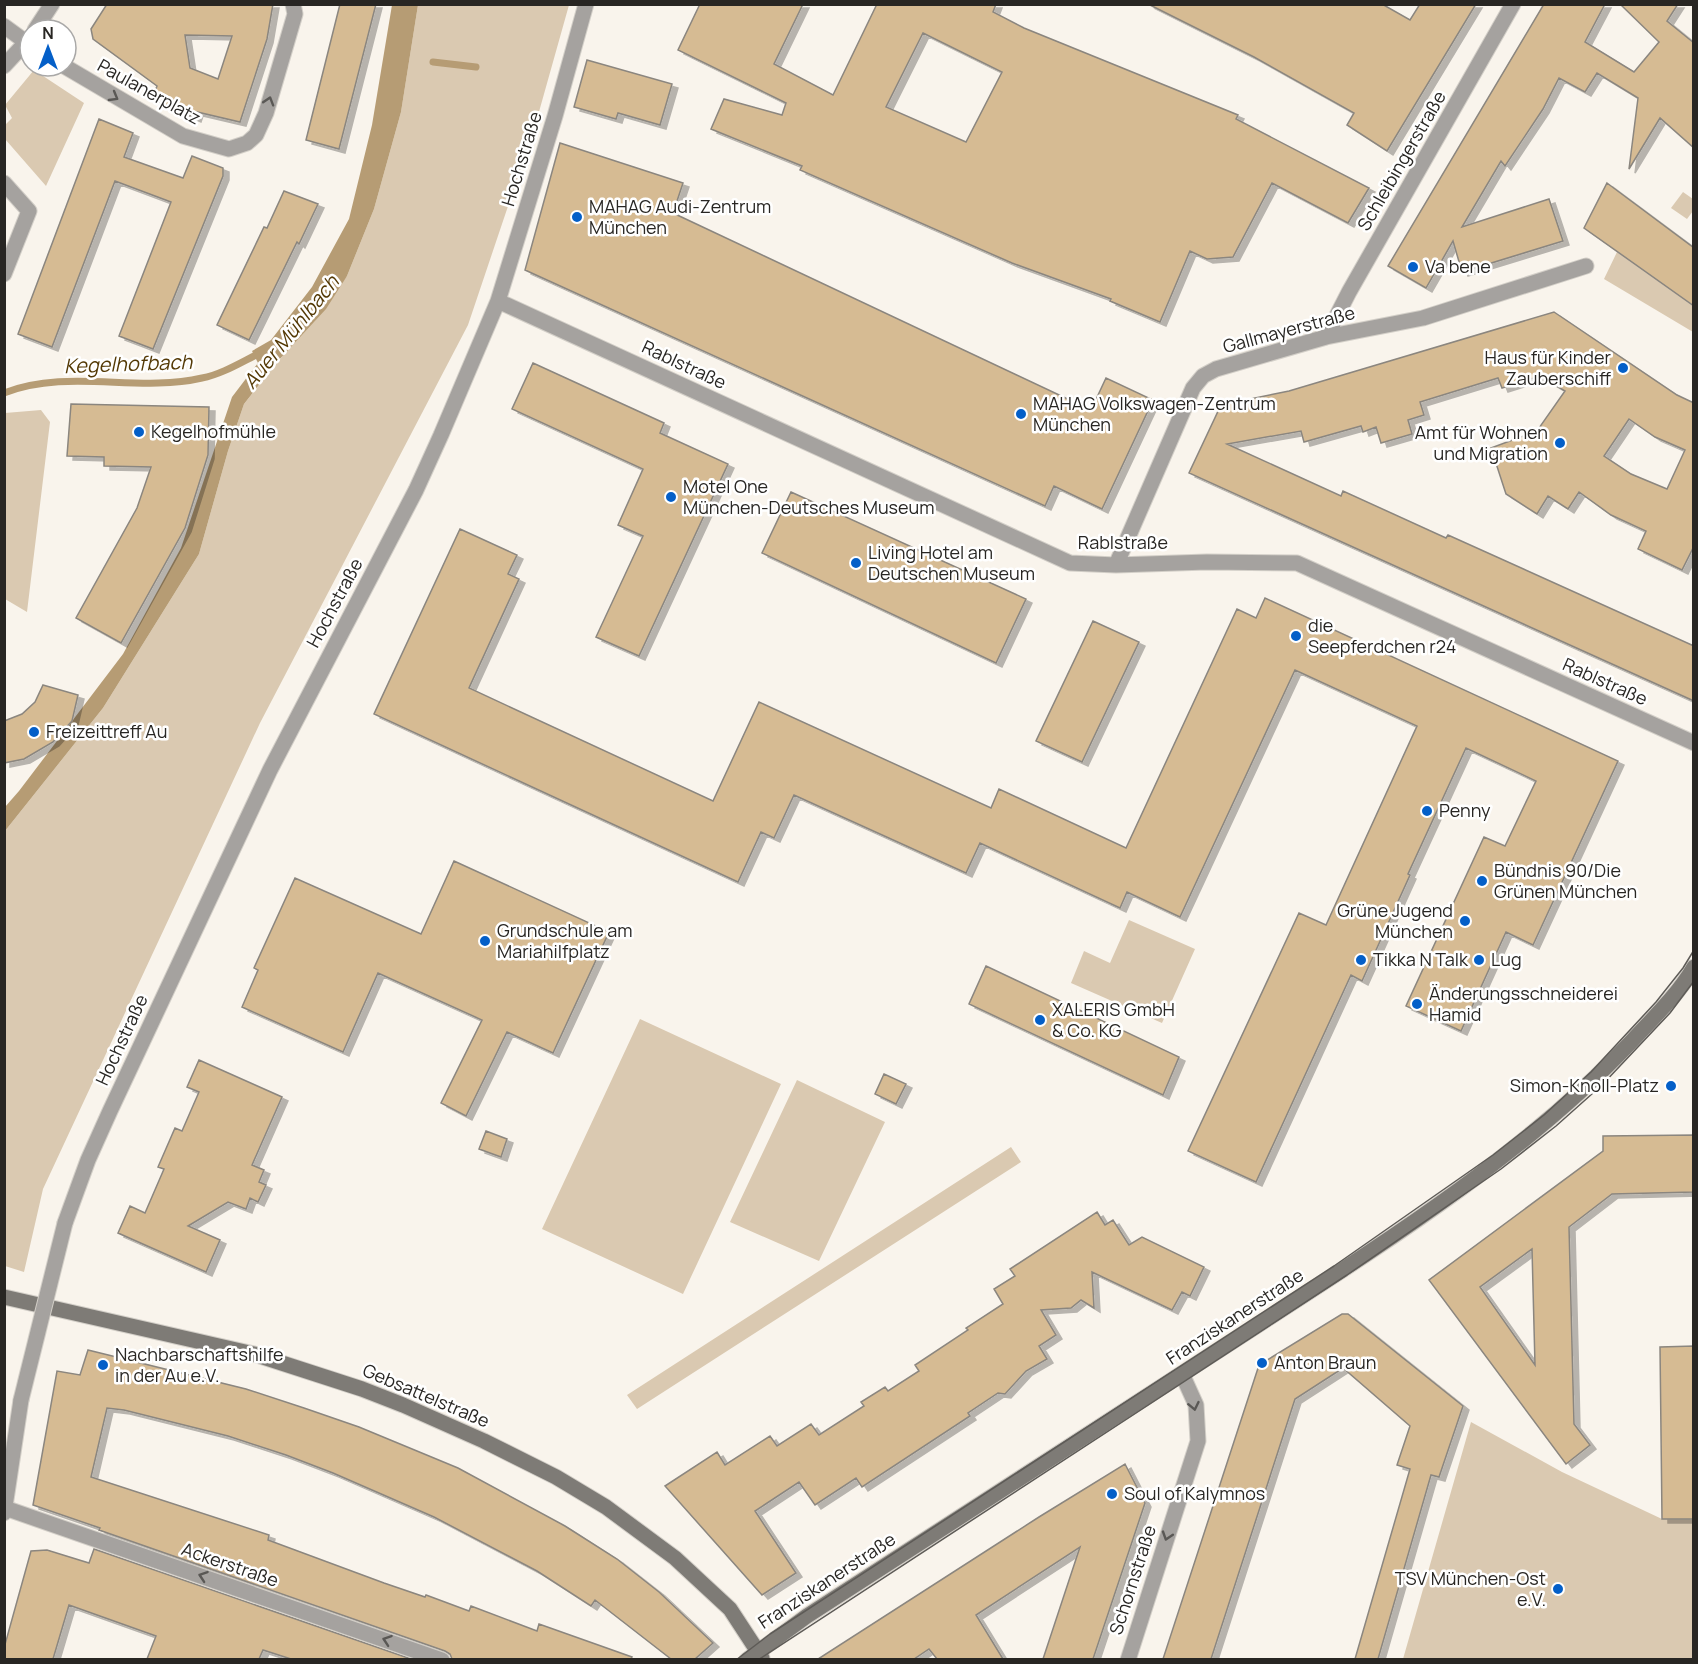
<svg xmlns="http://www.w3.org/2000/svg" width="1698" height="1664" viewBox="0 0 1698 1664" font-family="Manrope,sans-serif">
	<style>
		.green { fill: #dac9b1 }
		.water { fill: #b69c74 }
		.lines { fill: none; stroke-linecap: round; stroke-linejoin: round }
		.stream { stroke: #b69c74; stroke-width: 7 }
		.building { fill: #d6bb93; stroke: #8b867f; stroke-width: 1.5; fill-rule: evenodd; filter: url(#shadow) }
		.street-casing { stroke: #d3cfc8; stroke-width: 17 }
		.secondary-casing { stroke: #d3cfc8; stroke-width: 17 }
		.street { stroke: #a5a29f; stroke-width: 15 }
		.secondary { stroke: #7e7b76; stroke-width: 15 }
		.tram { stroke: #5e5b57; stroke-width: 1.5 }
		.street-bridge-casing { stroke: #d3cfc8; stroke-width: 17; stroke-linecap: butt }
		.street-bridge { stroke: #a5a29f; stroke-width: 15 }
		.oneway { stroke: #5a5855 }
		.poi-dot { fill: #045fc8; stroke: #fff; stroke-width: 2 }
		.labels { text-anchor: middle; stroke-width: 5; stroke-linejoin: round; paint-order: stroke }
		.street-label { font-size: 18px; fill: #282623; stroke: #fff }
		.poi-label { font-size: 18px; fill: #282623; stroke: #fff; text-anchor: start }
		.water-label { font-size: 20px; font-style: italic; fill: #543905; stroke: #fff }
	</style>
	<defs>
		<filter id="shadow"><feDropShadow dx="6" dy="4" stdDeviation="0" flood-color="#0004"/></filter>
	</defs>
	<rect width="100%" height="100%" fill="#f9f4ec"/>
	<path class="green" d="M418,5H569L535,126L468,325L260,723L43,1189L24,1272L5,1266V831L103,708L199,554L228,451L244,404L347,276L374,209L401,112Z
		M34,70L84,103L46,186L5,139V125L12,118L5,105Z
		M1683,192L1693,199V211L1687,219L1671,208Z
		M1617,252L1693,306V332L1604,279Z
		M41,410L50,422L27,612L5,599V413Z
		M1129,920L1195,949L1162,1023L1071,983L1084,951L1110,963Z
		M640,1019L781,1084L683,1294L542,1229Z
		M797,1080L885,1122L819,1261L730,1222Z
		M1011,1147L1021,1162L637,1409L627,1395Z
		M1471,1422L1562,1472L1662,1519H1693V1659H1403Z"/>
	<path class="water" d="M392,5H418L401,112L374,209L347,276L326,309L277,362L244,404L228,451L199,554L103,708L5,831V807L19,791L123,654L181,548L232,397L258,363L252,351L271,340L312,287L349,219L372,125Z"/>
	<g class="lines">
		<path class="stream" d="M433,62L476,67
			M4,393C68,368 137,393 202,378C223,374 243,361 262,352"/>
	</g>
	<path class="building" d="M107,4H273L267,39L240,122L197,112L195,118L152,99L157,86L93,39L91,29ZM185,35L232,36L218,79L190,68Z
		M340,4H376L339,149L306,140Z
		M700,4H803L774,64L833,95L877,4H996L993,12L1024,28L1238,115L1236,119L1369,188L1348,223L1272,183L1233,257L1207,259L1190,251L1160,322L1110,301L1111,299L1012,263L800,170L802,166L711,129L724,99L782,115L786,103L678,50ZM923,33L1002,72L966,142L886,107Z
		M1148,4H1382L1410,20L1420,4H1476L1387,151L1347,125L1354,113L1254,57Z
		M1544,4H1605L1585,42L1634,72L1659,42L1620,4H1678L1667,21L1694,43V148L1660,118L1629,169L1638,98L1597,73L1585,92L1559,78L1543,109L1505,166L1501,161L1462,227L1549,199L1563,241L1462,272L1453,241L1426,288L1388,266Z
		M587,60L672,84L660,125L618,113L616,119L574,107Z
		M99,119L133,133L124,157L183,178L192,156L223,168V176L153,349L119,336L171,202L115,181L52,347L18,334Z
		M560,143L683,183L673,213L1091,410L1106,378L1153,400L1102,509L1054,486L1045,506L525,270Z
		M1607,183L1694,248V306L1584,228Z
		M284,191L318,204L299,244L297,242L249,340L217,325L264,227L267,228Z
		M1554,312L1677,395L1694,403V546L1682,570L1638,549L1646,531L1611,515L1579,492L1568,509L1548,496L1537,514L1506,494L1491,448L1537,431L1565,391L1540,376L1502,388L1498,378L1420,402L1424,415L1408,420L1412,434L1381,443L1376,427L1363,432L1361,426L1304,442L1301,431L1227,444L1341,496L1343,491L1446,538L1448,535L1694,646V701L1189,473L1221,405L1289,391ZM1629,419L1655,437L1685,450L1667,489L1631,474L1604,456Z
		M533,363L664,423L660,433L728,464L639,656L596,637L643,536L618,525L643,469L512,409Z
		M71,404L209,407L208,455L185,528L121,643L76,618L137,508L151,467L104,466V457L67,456Z
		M791,492L1026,599L996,663L762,553Z
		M460,529L517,555L508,574L519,579L469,688L713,801L759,702L991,808L999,789L1126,848L1237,609L1256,618L1265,598L1618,761L1533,945L1506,932L1461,1031L1406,1006L1484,837L1505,846L1536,781L1466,748L1408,874L1410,875L1362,981L1351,975L1256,1182L1188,1151L1299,913L1326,925L1417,726L1295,670L1180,917L1127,892L1120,908L980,843L966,873L794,795L774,838L761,832L738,882L374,714Z
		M1093,621L1139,642L1082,762L1036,741Z
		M43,685L78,695L72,721L53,742L24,759L4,763V721L22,714L35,702Z
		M454,861L609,932L553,1053L507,1032L466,1116L441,1103L482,1020L378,973L343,1052L242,1007L258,970L254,968L295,878L421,934Z
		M986,966L1179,1057L1163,1095L969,1004Z
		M199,1060L282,1097L252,1165L264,1170L259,1182L266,1185L258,1202L250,1198L246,1209L228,1202L188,1226L220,1240L206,1272L118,1233L130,1206L145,1213L164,1169L158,1167L175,1128L182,1131L199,1092L187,1087Z
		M884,1074L906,1084L896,1104L875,1094Z
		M486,1131L507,1139L501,1157L479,1149Z
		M1694,1135V1192L1612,1194L1569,1227L1574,1424L1590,1445L1566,1464L1429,1280L1603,1151V1136ZM1532,1249L1535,1365L1480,1287Z
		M1097,1212L1105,1225L1113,1220L1129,1245L1142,1237L1204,1267L1190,1296L1182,1292L1172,1310L1092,1272L1094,1308L1081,1300L1071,1308L1041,1310L1056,1335L1039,1346L1047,1359L1026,1371L1005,1394L998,1393L968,1413L970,1416L862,1487L856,1478L815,1505L799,1482L755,1511L796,1573L762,1595L665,1486L717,1452L725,1465L770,1436L777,1446L811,1424L819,1435L864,1406L861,1402L885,1387L888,1391L919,1371L915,1365L968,1330L966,1328L1003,1304L994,1289L1015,1276L1010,1269Z
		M1342,1314H1348L1463,1406L1439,1477L1431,1475L1378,1659H1355L1410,1469L1397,1465L1410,1426L1343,1368L1295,1399L1211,1659H1163L1260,1362H1264Z
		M1694,1346V1519H1662L1660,1347Z
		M88,1350L246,1389L304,1408L359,1427L458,1468L565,1526L617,1559L659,1592L713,1643L695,1659H671L595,1600L591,1606L537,1571L434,1517L333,1473L286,1455L228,1436L124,1410L107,1408L91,1477L269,1535L268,1540L384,1583L425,1597L426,1595L469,1611L471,1606L537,1631L539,1624L632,1657L631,1659H452L450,1654L445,1651L99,1530L100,1528L33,1505L57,1371L80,1375Z
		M1125,1464L1145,1503L1093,1659H1043L1080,1547L976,1615L1003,1659H937L929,1649L914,1659H818L1039,1517Z
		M94,1549L411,1659H291L263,1650L259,1659H147L156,1636L69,1605L53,1659H4V1648L31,1551L47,1550L89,1563Z"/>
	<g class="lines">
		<defs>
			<path id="street" d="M4,26L30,45
				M35,30L52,4
				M4,66L30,38
				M64,66L183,136L229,149L247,143L256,135L266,113L288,38L295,14L293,4
				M4,183L29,211L4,274
				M498,301L1070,563L1116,565L1207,562L1297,563L1694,743
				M1326,337L1349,292L1513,4
				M1116,565L1193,388L1203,376L1216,369L1326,337L1423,318L1586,266
				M65,1223L88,1160L110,1111L270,770L416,490L441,435L498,301L555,116L586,4
				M5,1508L442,1660
				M4,1513L21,1400
				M1128,1660L1198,1441L1196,1405L1182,1374"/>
			<path id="secondary" d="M4,1297L254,1354L362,1389L403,1405L484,1441L556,1477L606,1507L675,1558L730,1609L762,1658
				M747,1660L807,1616C958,1519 1109,1422 1259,1324C1389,1240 1523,1155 1630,1043C1652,1019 1677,996 1694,967"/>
		</defs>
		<use href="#street" class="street-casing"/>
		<use href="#secondary" class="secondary-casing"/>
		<use href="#street" class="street"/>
		<use href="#secondary" class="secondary"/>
		<path class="tram" d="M736,1660L770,1634L1334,1266L1493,1155L1544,1115L1591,1072L1656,1002L1683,968L1694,950
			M758,1660L1347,1275L1501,1169L1556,1126L1602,1085L1670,1013L1694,981"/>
		<defs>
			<path id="street-bridge" d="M21,1400L65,1223"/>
		</defs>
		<use href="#street-bridge" class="street-bridge-casing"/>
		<use href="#street-bridge" class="street-bridge"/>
	</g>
	<defs><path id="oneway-chevron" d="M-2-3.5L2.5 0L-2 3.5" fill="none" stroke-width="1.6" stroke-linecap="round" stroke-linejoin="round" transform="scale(1.5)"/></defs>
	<g class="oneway">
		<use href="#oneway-chevron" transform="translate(114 97) rotate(30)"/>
		<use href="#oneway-chevron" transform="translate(269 101) rotate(-73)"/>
		<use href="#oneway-chevron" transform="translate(1194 1406) rotate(78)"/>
		<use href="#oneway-chevron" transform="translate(1167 1536) rotate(108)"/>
		<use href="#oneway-chevron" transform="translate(203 1576) rotate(-161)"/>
		<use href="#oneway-chevron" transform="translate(387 1640) rotate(-161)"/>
	</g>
	<g class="poi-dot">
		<circle cx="577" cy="217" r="6"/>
		<circle cx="1413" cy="267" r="6"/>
		<circle cx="1623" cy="368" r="6"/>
		<circle cx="1021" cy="414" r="6"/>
		<circle cx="139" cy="432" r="6"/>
		<circle cx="1560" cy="443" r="6"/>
		<circle cx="671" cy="497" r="6"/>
		<circle cx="856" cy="563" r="6"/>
		<circle cx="1296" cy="636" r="6"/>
		<circle cx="34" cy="732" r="6"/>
		<circle cx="1427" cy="811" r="6"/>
		<circle cx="1482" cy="881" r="6"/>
		<circle cx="1465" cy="921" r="6"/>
		<circle cx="485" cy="941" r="6"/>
		<circle cx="1361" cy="960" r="6"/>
		<circle cx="1479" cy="960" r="6"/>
		<circle cx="1417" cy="1004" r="6"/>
		<circle cx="1040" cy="1020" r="6"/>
		<circle cx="1671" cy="1086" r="6"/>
		<circle cx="1262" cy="1363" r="6"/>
		<circle cx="103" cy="1365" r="6"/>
		<circle cx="1112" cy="1494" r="6"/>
		<circle cx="1558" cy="1589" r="6"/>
	</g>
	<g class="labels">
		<g class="street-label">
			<text transform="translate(149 92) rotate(29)" y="6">Paulanerplatz</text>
			<text transform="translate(522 159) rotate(-73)" y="6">Hochstraße</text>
			<text transform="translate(1402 161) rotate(-60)" y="6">Schleibingerstraße</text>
			<text transform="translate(1289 330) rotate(-15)" y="6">Gallmayerstraße</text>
			<text transform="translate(684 365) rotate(25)" y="6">Rablstraße</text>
			<text x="1123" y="549">Rablstraße</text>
			<text transform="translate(335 603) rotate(-62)" y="6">Hochstraße</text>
			<text transform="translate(1605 682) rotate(24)" y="6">Rablstraße</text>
			<text transform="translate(122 1040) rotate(-65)" y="6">Hochstraße</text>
			<text transform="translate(1235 1317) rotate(-33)" y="6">Franziskanerstraße</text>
			<text transform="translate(426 1396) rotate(23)" y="6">Gebsattelstraße</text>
			<text transform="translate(230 1565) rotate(19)" y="6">Ackerstraße</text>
			<text transform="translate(1133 1580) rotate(-72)" y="6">Schornstraße</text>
			<text transform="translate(827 1581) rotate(-33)" y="6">Franziskanerstraße</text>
		</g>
		<g class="poi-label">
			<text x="589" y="213">MAHAG Audi-Zentrum<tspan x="589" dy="21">München</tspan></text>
			<text x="1425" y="273">Va bene</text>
			<text x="1611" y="364" text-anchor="end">Haus für Kinder<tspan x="1611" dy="21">Zauberschiff</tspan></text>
			<text x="1033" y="410">MAHAG Volkswagen-Zentrum<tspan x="1033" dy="21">München</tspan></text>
			<text x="151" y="438">Kegelhofmühle</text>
			<text x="1548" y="439" text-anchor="end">Amt für Wohnen<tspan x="1548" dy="21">und Migration</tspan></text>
			<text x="683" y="493">Motel One<tspan x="683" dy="21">München-Deutsches Museum</tspan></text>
			<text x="868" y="559">Living Hotel am<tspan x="868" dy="21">Deutschen Museum</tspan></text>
			<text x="1308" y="632">die<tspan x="1308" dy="21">Seepferdchen r24</tspan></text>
			<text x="46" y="738">Freizeittreff Au</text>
			<text x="1439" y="817">Penny</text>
			<text x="1494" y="877">Bündnis 90/Die<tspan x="1494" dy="21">Grünen München</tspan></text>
			<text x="1453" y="917" text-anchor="end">Grüne Jugend<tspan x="1453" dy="21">München</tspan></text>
			<text x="497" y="937">Grundschule am<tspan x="497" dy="21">Mariahilfplatz</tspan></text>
			<text x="1373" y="966">Tikka N Talk</text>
			<text x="1491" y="966">Lug</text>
			<text x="1429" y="1000">Änderungsschneiderei<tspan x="1429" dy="21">Hamid</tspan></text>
			<text x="1052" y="1016">XALERIS GmbH<tspan x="1052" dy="21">&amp; Co. KG</tspan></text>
			<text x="1659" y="1092" text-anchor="end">Simon-Knoll-Platz</text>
			<text x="115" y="1361">Nachbarschaftshilfe<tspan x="115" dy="21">in der Au e.V.</tspan></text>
			<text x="1274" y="1369">Anton Braun</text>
			<text x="1124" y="1500">Soul of Kalymnos</text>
			<text x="1546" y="1585" text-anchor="end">TSV München-Ost<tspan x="1546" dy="21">e.V.</tspan></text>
		</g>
		<g class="water-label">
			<text transform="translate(291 332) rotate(-51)" y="7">Auer Mühlbach</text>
			<text transform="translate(128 364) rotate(-2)" y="7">Kegelhofbach</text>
		</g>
	</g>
	<rect width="1698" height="1664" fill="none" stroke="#282623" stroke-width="12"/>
	<g transform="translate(48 48)"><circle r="28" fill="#ffffff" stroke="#a9a8a7" stroke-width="1.5"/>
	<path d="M0-4.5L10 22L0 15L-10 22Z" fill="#045fc8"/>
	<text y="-9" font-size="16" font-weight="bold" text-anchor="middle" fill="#282623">N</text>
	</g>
</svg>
